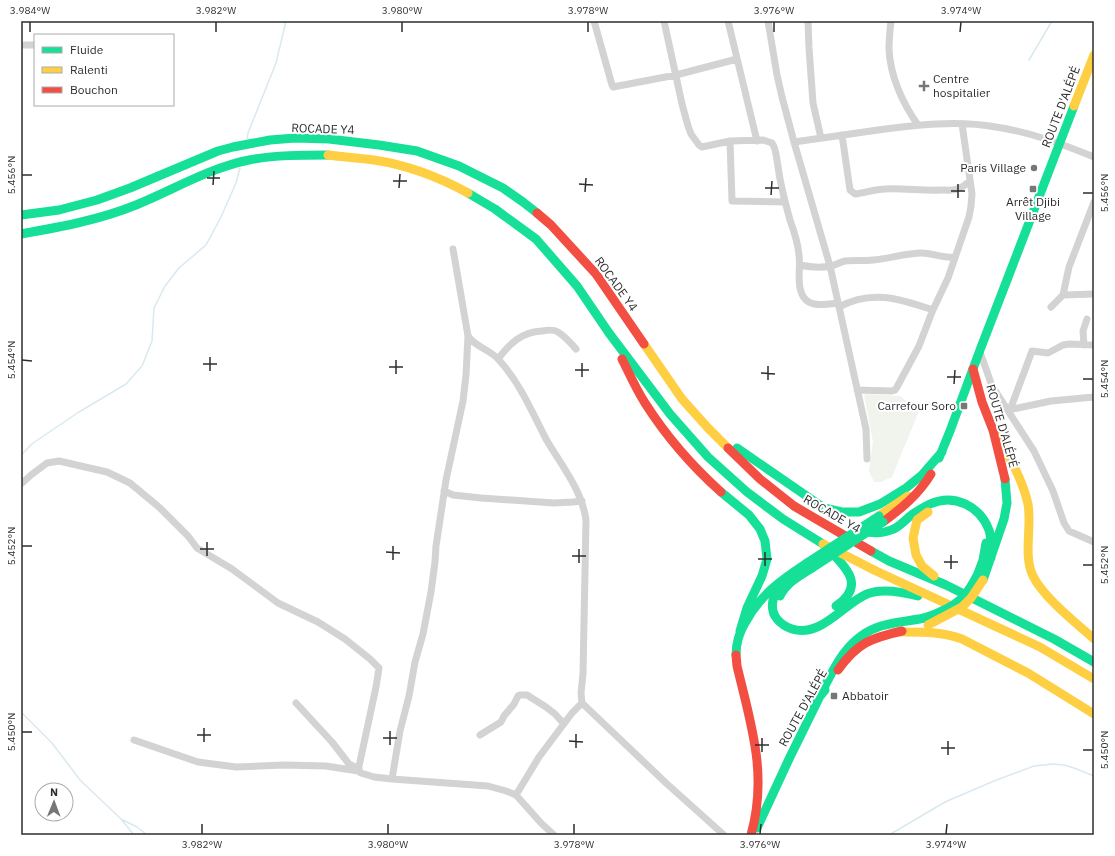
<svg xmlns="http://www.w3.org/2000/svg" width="1115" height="856" viewBox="0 0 1115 856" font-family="'IBM Plex Sans',sans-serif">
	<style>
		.green { fill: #f1f4ec }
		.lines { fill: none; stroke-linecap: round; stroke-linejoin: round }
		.stream { stroke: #d9e9f0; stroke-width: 1.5 }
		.street { stroke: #d3d3d3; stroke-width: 7 }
		.fast { stroke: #16e098; stroke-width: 9 }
		.slow { stroke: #ffcf43; stroke-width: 9 }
		.jam { stroke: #f24e42; stroke-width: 9 }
		.fast-bridge { stroke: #16e098; stroke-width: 9 }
		.slow-bridge { stroke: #ffcf43; stroke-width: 9 }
		.ticks { fill: none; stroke: #2e2e2e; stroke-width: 1.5 }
		.poi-dot { fill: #777; stroke: #fff; stroke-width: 1.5 }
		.labels { text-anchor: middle; stroke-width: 4; stroke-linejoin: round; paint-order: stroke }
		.poi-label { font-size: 12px; fill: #2e2e2e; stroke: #fff; text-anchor: start }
		.street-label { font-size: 12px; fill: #2e2e2e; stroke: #fff }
		.neatline { fill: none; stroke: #2e2e2e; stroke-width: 1.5 }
		.ticks-label { font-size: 10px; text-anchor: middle; fill: #2e2e2e }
	</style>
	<rect width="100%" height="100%" fill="#fff"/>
	<path class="green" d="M867,394L900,396L919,411L892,477L881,482H874L869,471L873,442L864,395Z"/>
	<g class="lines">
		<path class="stream" d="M1029,60L1052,21
			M247,139L248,133L276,63L286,21
			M21,455L33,443L79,412L126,384L142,366L152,341L154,308L165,286L179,268L206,245L221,217L236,183L240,168
			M21,712L52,743L80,780L121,819L134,835
			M123,820L137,827L147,835
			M889,835L945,802L994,781L1034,766L1053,764L1064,765L1074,768L1094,776"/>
		<path class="street" d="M594,21L612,85L613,87L676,75L737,59
			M664,21L682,104L688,126L691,134L699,145L702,147L730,141L763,140L772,143C777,150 776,158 778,166C780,184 785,202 790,220C794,231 798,243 799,255C801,269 795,289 806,300C813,307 828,304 838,303
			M728,21L757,141
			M768,21L777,75L782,97L794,142L830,266L866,429L867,459
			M808,21L809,48L813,103L821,138
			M891,21C890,30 889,40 889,49C890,76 903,104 918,125
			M21,45H35
			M842,135L850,190L855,194C865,193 875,189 885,189C904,188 923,191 941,190C946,190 952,191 957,189C962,188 966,184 970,181
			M730,141L732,201L785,202
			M794,142C822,138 850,134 878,130C916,125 957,120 996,127C1030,132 1062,144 1094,157
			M800,265C809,267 821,268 831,266C836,265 840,262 845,261C854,260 864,261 873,260C889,259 905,253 922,253C932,253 946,259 955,257
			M1063,295L1094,294
			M839,307C872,289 900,299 933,310
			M1051,307L1063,295L1069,267L1094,202
			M468,336C475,347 491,350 499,360C520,383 532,412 546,439C561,465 582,490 586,520L583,674L581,693L582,703L666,783L724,835
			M1084,345L1083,331L1087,319
			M980,352L992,386L1034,451L1053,491L1064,523L1069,531L1094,542
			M498,359C510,343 522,332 542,331C547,330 553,329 558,332C563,335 572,344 576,349
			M857,390L892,391L895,390L897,387L919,346L932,312L948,278L969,217L971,206L972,194L962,124
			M1008,410L1051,401L1094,397
			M1010,410L1032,351L1048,353L1063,345L1069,344L1094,345
			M21,484L31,475L47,463L59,461L107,472L130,483L160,508L188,536L197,548L232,569L278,603L318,622L345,639L370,659L379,668L376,687L358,771L361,773L374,777L392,779L488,786L506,791L516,795L541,823L554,835
			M444,491L453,495L481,498L554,503L573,502L582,501
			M296,703L332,742L349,764L359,769
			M480,735L501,722L504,716L514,704L518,696L520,695H527L546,707L555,714L564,724
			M134,740L198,762L236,767L284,765L326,766L358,771
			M392,779L400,731L409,696L415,662L423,634L431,592L435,562L436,546L446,480L463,401L466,375L468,336L453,249
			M516,795L539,757L572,713L582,703"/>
		<path class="fast" d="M468,193L495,209L536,239L577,286L609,333L670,414L708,457L747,492L783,519L823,544
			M21,215L59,210L97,200L130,188L218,151L233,147L270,140L295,138L329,139L379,145L417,151L459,166L503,188L523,202L537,213
			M21,234C60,227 99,220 136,205C173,190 209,168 249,160C275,155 302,155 328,155
			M737,448L824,508L842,512H859L880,504L906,488L922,475L942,452
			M939,458L950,431L980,350L1074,106
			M721,492L749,515L760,529L765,541L767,559L762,576L747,608L740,631
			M861,531C871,533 882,534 891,530C898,528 903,522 909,517C915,512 922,508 930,504C954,493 980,506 989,530C992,539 991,549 991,558
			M871,551L889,561L946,585L1054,639L1094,662
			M831,552C849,570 864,587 836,606
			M977,576L983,560L986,543
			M983,580L1004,519L1007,503L1005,479
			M780,582C774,594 768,608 777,619C781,624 786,627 792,629C821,638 843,604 867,594C882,588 902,592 918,596
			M780,596C787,582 800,576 812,568
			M736,655C736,644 739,633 745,623C760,595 781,580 807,563
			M820,696C834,667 848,636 881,626C895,622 910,621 924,618
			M757,828L789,759L820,696L825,690"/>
		<path class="slow" d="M1074,106L1094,55
			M328,155C343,157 359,158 374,160C407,165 439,177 468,193
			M644,344L682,399L708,428L728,448
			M993,430C1007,453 1022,477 1028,504C1032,526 1023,556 1033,576C1044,598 1075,622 1094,639
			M928,512L917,520L913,538L916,555L922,566L934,576
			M879,516L908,496
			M823,544L876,571L1040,647L1094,679
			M896,632C918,632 941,631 962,639L1028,673L1094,714"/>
		<path class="jam" d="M537,213L551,225L596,274L644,344
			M622,359C629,373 636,389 645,403C666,436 692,466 721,492
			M973,369L982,402L993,430L1005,479
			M728,448L760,479L794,506L871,551
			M883,522C902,508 919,494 931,474
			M736,655L737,666C751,725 768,774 751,835
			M838,670C857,643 871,638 902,631"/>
		<path class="fast-bridge" d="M807,563L879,516
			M812,568L883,522
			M924,618C936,614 951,608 961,599C968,593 972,584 977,576"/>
		<path class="slow-bridge" d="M928,625L962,607L971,598L983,580"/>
	</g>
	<path class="ticks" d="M30,32V22M216,32V22M402,32V22M588,32V22M774,32V22M960,32L961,22M22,175H32M207,178H220M393,181H407M579,184L593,185M213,185L214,171M399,188L400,174M765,188H779M951,191H965M585,192L586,178M1083,193H1093M771,195L772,181M958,198V184M22,360L32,361M203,364H217M389,367H403M575,370H589M210,371V357M761,373L775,374M396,374V360M582,377V363M947,377H961M1083,379H1093M768,380V366M954,384L955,370M22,546H32M200,549H214M386,552L400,553M207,556V542M572,556H586M758,559H772M393,560V546M944,562H958M579,563V549M1083,565H1093M765,566V552M951,569V555M22,732H32M197,735H211M383,738H397M569,741L583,742M204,742V728M390,745V731M755,745H769M576,748V734M941,748H955M1083,750H1093M762,752V738M948,755V741M202,834V824M388,834V824M574,834V824M760,834L761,824M946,834L947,824"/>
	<g class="poi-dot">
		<path d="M922 80h4v4h4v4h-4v4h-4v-4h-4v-4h4z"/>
		<circle cx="1034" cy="168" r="4"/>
		<rect x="1029" y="185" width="8" height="8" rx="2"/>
		<rect x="960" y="402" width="8" height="8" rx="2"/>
		<rect x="830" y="692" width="8" height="8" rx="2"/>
	</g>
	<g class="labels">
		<g class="poi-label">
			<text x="933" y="83">Centre<tspan x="933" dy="14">hospitalier</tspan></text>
			<text x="1026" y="172" text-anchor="end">Paris Village</text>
			<text x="1033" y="206" text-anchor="middle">Arrêt Djibi<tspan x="1033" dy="14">Village</tspan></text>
			<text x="956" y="410" text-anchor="end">Carrefour Soro</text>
			<text x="842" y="700">Abbatoir</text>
		</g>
		<g class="street-label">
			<text transform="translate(1061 107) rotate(-69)" y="4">ROUTE D'ALÉPÉ</text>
			<text transform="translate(323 129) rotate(2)" y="4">ROCADE Y4</text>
			<text transform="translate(616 284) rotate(54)" y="4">ROCADE Y4</text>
			<text transform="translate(1002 426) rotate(74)" y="4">ROUTE D'ALÉPÉ</text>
			<text transform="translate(832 514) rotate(30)" y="4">ROCADE Y4</text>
			<text transform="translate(803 708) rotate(-61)" y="4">ROUTE D'ALÉPÉ</text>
		</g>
	</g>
	<rect width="1115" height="856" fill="none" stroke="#ffffff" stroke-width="44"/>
	<rect x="34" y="34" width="140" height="72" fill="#ffffff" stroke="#ababab"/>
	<rect x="42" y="47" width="20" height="6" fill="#16e098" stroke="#ababab"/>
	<text x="70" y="54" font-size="12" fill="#2e2e2e">Fluide</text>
	<rect x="42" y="67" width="20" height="6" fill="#ffcf43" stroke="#ababab"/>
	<text x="70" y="74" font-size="12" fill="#2e2e2e">Ralenti</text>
	<rect x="42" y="87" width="20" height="6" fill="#f24e42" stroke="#ababab"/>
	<text x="70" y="94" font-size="12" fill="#2e2e2e">Bouchon</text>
	<g transform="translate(54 802) rotate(1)"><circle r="19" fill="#ffffff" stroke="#ababab"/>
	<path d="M0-3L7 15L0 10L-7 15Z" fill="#777777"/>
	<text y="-6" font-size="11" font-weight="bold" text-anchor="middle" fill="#2e2e2e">N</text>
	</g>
	<rect x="22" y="22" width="1071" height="812" class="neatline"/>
	<g class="ticks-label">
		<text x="30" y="14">3.984°W</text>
		<text x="216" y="14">3.982°W</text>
		<text x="402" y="14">3.980°W</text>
		<text x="588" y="14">3.978°W</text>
		<text x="774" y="14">3.976°W</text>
		<text x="961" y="14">3.974°W</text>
		<text transform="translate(11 175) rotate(-90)" y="4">5.456°N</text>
		<text transform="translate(1104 193) rotate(-90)" y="4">5.456°N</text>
		<text transform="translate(11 360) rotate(-90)" y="4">5.454°N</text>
		<text transform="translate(1104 379) rotate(-90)" y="4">5.454°N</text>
		<text transform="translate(11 546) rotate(-90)" y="4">5.452°N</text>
		<text transform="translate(1104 565) rotate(-90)" y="4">5.452°N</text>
		<text transform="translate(11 732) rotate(-90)" y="4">5.450°N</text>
		<text transform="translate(1104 750) rotate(-90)" y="4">5.450°N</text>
		<text x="202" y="848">3.982°W</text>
		<text x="388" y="848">3.980°W</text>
		<text x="574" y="848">3.978°W</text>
		<text x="760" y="848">3.976°W</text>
		<text x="946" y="848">3.974°W</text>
	</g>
</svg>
